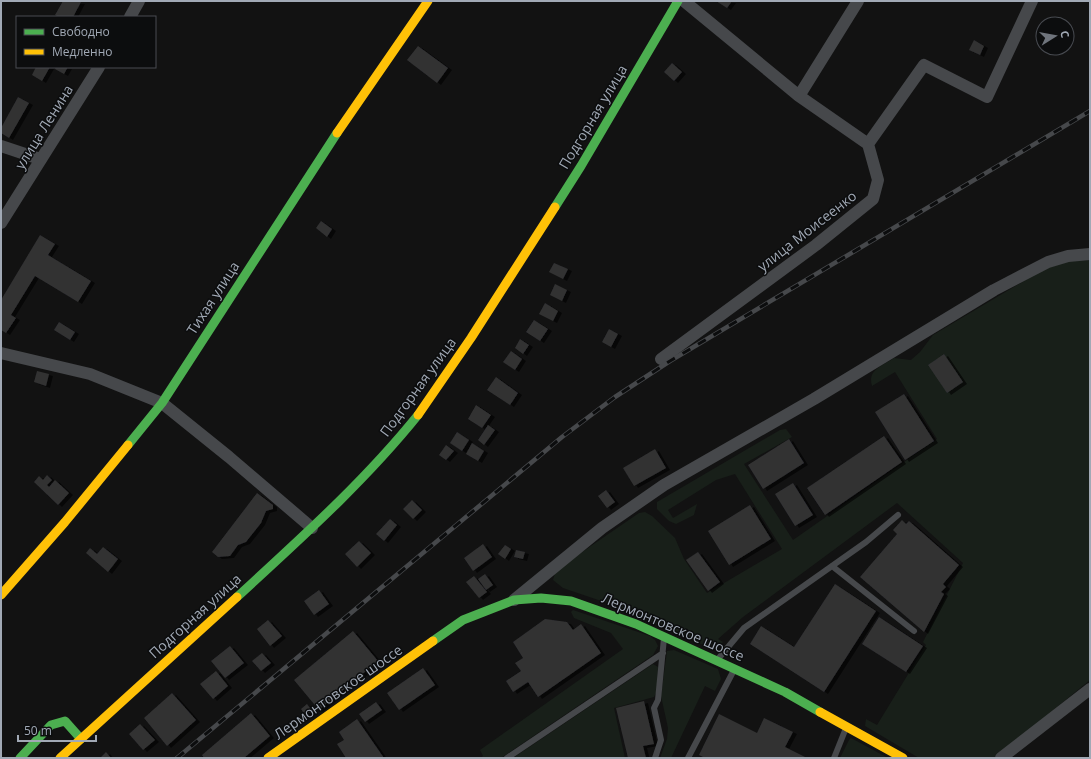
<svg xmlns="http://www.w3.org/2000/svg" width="1091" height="759" viewBox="0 0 1091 759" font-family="'Open Sans',sans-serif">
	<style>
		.green { fill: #181f19 }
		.building { fill: #313133; filter: url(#shadow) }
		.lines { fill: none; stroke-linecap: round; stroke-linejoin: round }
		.lane { stroke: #46484b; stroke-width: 6 }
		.street { stroke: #46484b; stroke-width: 12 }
		.fast { stroke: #4caf50; stroke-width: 9 }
		.slow { stroke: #ffc107; stroke-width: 9 }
		.rail-casing { stroke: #46484b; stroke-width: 4.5 }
		.rail { stroke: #0c0d0e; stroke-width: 3; stroke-dasharray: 9; stroke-linecap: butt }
		.labels { text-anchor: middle; stroke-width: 3; stroke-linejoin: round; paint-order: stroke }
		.street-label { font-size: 14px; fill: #a1a9b5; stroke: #0c0d0e }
	</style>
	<defs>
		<filter id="shadow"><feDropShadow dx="4" dy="2" stdDeviation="0" flood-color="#0009"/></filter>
	</defs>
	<rect width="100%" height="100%" fill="#121212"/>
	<path class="green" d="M1090,260V680L995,758H919L865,726L866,719L877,725L926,645L923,642L963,563L897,503L743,617L718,639L723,642L715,650L610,604L563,588L553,580L556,570L639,513L645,512L652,516L675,538L684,559L707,593L782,549L735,474L716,480L668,510L673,518L697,504L694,515L676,524L669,521L657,509V502L780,430L786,429L792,437L744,464L793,540L937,439L895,372L872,386C867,370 882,366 894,358L911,360L920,352L933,335L1044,269L1069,261Z
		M573,610L650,636L655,640L658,646L653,655L501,758H480L483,756L480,750L623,649L611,633L574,618L571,612Z
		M674,650L718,669L721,679L715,691L705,686L671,758H660L667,739L668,728L661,696L667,651Z
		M653,664L658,667L657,691L654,697L614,708L625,758H513Z
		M851,738L888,758H840L849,740Z"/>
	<path class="building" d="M63,1L81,2L73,17H59L55,15Z
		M716,1H732L727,8Z
		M974,40L984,46L980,55L969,50Z
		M418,46L448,68L437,83L407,60Z
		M672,63L682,72L674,81L664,72Z
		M36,67H50L42,81L32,75Z
		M56,67H68L64,74L55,69Z
		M18,97L29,103L9,138L1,133V128Z
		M321,221L332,229L327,237L316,228Z
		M40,235L55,244L48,255L91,281L78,302L35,276L11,315L16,318L6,333L1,330V300Z
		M554,263L568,269L563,279L549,272Z
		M555,284L567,290L562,301L550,295Z
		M545,303L558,311L553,321L539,314Z
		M534,320L548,329L540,341L526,332Z
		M59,322L75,332L70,340L54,330Z
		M609,329L618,334L611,347L602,342Z
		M520,339L529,345L523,354L515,348Z
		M511,351L522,359L515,370L503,362Z
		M944,354L963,382L947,393L928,365Z
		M37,371L49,374L46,386L34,382Z
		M496,377L518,393L510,405L487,390Z
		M904,394L934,441L905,460L875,412Z
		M476,405L491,415L482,428L468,419Z
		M488,425L495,430L484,445L478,440Z
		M457,432L469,440L462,451L450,443Z
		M884,436L902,462L825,515L807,488Z
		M789,439L804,463L763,489L748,465Z
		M472,443L484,451L478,461L466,454Z
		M446,445L454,451L446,460L439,455Z
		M655,449L666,468L634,486L623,468Z
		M47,475L52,480L47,485L49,487L55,480L69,493L58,505L34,482L39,476L43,480Z
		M793,483L813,515L795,526L775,494Z
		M606,490L615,502L607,508L598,496Z
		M257,493L273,505V509L266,511L261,523L246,542L238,545L230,556L218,557L212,552Z
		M412,500L422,510L413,519L403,509Z
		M750,505L771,539L729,565L708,531Z
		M390,519L397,525L384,541L376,534Z
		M902,520L906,524L909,521L959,565L943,584L946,587L941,592L944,594L924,632L860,577L897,534L893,530Z
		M359,541L371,553L357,567L345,554Z
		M483,544L492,557L473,571L464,558Z
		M505,545L511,549L505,559L498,554Z
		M103,547L118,559L108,572L86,553L90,548L97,554Z
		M516,550L525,552L523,559L514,557Z
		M698,552L720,582L708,591L686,560Z
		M485,574L493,585L486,590L478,579Z
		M474,576L487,592L479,598L466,582Z
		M835,584L876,611L824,692L750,644L761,626L794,647Z
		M319,590L329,604L314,615L304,601Z
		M879,617L923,646L906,672L862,644Z
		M545,619L567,622L573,630L581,624L601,653L538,697L528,682L513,692L506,681L521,671L515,663L523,658L513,642Z
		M268,620L282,636L270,646L257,629Z
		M353,631L378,661L319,710L294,680Z
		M230,646L244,663L225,678L211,661Z
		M262,653L271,663L261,671L252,661Z
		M423,668L435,685L399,710L387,693Z
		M216,671L228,686L213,699L200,684Z
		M172,693L196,720L167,746L144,718Z
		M644,701L654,744L643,746L646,758H628L616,708Z
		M376,702L382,710L365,722L359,714Z
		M307,704L312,711L305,715L301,709Z
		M251,713L270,736L244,758H204L202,755Z
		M719,714L757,733L764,718L793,732L785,747L807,758H705L699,755Z
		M357,719L384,758H346L337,744L344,740L339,732Z
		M140,724L155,740L143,750L129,734Z
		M106,752L111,758H100Z"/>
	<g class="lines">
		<path class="lane" d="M832,566L914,631
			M718,659L744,628L866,542L898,515
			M507,758L663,653
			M655,758L661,740L654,708L658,700L664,638
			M688,758L734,670
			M834,758L846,728"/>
		<path class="street" d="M130,17L139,1
			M799,96L858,1
			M868,144L924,65L987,97L1032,1
			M1,146L40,159
			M1,223L99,67
			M1,353L90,374L162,403L229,457L312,528
			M661,359L816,245L873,199L878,180L868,144L799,96L684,1
			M514,600L602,528L664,485L814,399L994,290L1048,262L1068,256L1090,254
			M1001,758L1090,689"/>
		<path class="fast" d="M555,207L581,166L678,1
			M128,445L162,403L337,133
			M237,597C300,539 364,482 418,415
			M433,641L463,620L514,600L541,598L571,601L636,624L785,692L820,712
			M20,758L51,725L65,721L81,739"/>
		<path class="slow" d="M337,133L428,1
			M418,415L471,338L555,207
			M1,595L65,522L128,445
			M820,712L903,758
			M60,758L237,597
			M268,758L433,641"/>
		<defs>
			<path id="rail" d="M177,758L562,437L615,397L670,361L1090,111"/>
		</defs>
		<use href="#rail" class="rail-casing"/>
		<use href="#rail" class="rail"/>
	</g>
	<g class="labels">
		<g class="street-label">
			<text transform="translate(593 117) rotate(-59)" y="5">Подгорная улица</text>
			<text transform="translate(44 127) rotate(-58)" y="5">улица Ленина</text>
			<text transform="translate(807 231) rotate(-38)" y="5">улица Моисеенко</text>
			<text transform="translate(213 298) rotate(-57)" y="5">Тихая улица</text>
			<text transform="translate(418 387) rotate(-54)" y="5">Подгорная улица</text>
			<text transform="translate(195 616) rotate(-42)" y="5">Подгорная улица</text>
			<text transform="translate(673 627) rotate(23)" y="5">Лермонтовское шоссе</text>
			<text transform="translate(338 692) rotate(-35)" y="5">Лермонтовское шоссе</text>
		</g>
	</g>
	<rect width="1091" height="759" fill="none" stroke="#a1a9b5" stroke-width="4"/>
	<rect x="16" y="16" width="140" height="52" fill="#0c0d0e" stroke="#484b51"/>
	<rect x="24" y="29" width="20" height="6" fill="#4caf50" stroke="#484b51"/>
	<text x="52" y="36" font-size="12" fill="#a1a9b5">Свободно</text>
	<rect x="24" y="49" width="20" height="6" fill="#ffc107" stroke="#484b51"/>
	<text x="52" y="56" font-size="12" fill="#a1a9b5">Медленно</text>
	<g transform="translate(1055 36) rotate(79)"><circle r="19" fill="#0c0d0e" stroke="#484b51"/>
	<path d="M0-3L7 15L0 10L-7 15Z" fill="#6f747c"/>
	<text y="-6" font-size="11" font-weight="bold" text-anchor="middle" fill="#a1a9b5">С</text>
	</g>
	<path d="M18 735v6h78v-6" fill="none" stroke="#a1a9b5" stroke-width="2"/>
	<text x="24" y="735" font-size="12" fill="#a1a9b5" stroke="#0c0d0e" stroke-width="3" paint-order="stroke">50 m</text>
</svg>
